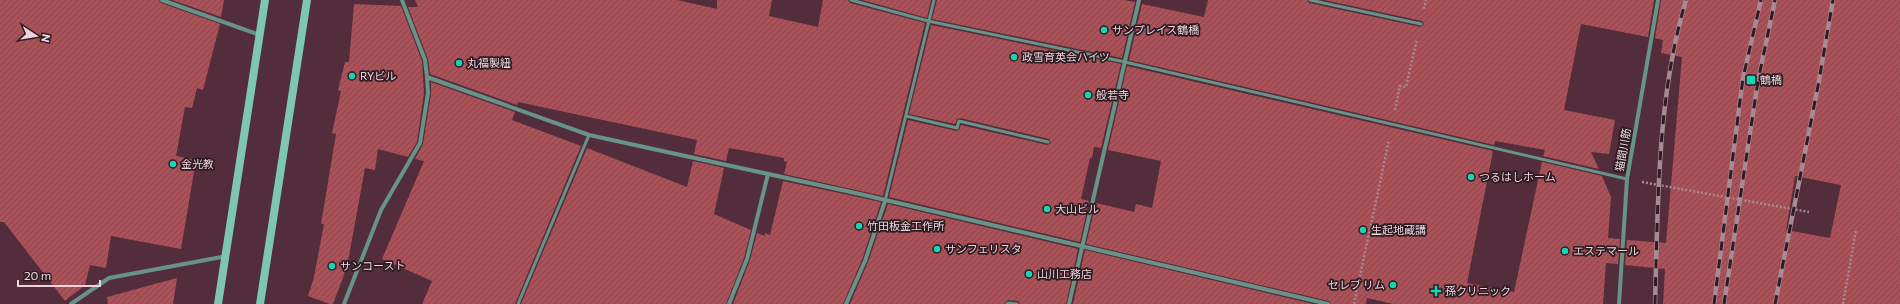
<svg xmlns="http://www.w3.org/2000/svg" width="1900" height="304" viewBox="0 0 1900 304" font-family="Commissioner,'Noto Sans JP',sans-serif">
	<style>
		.building { fill: url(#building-hatch); fill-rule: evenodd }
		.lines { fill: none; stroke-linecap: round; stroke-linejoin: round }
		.path { stroke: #a78893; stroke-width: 2.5; stroke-dasharray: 2 2; stroke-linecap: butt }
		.lane { stroke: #689387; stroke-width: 3 }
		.street { stroke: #689387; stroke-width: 4 }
		.secondary { stroke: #7ec5b2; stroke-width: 8 }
		.rail-casing { stroke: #a88994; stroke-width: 4.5 }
		.rail { stroke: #2d1c22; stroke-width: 3; stroke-dasharray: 9; stroke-linecap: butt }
		.poi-dot { fill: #15d5b3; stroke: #2d1c22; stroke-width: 1.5 }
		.labels { text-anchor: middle; stroke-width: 3.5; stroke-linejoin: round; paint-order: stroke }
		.poi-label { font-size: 11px; fill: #edd4dc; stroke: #2d1c22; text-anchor: start }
		.street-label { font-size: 11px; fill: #edd4dc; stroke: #2d1c22 }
	</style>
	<defs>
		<pattern id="building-hatch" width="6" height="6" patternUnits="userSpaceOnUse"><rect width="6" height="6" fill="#a8525a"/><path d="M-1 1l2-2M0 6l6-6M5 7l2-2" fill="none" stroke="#7c4a4f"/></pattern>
	</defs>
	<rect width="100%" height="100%" fill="#532d3c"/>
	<path class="building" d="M0,0H159L161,3L220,24L203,90L197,88L192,108L185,107L176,156L196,160L181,249L111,236L106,268L90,265L85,285L65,301L4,222H0Z
		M172,0H224L221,17Z
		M415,0H677L717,9V0H772L769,16L818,27L823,0H848L850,3L925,23L883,196L784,174L787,162L784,161V158L729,148L726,161L694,154L697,140L518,102L517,105L430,74L428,59L408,7H418Z
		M862,0H931L927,18Z
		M937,0H1124L1135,2L1122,58L932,19Z
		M1208,0H1307L1309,3L1421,27L1424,24L1422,21L1324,0H1654L1648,37L1581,24L1564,110L1615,120L1609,154L1591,152L1599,169L1543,156L1545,150L1495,141L1494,145L1129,60L1142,4L1204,17Z
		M1661,0H1900V304H1663L1665,269L1625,265L1627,240L1666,243L1682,57L1661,53L1663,40L1655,38ZM1795,176L1841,185L1830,238L1786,230Z
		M354,4L401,6L422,61L424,93L417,142L408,157L378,149L375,170L365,168L347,267L333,304H330L308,296L314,277L324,224H321L336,134L332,133L341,91L338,90L345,62H349Z
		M931,25L1121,64L1101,148L1094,147L1092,158H1090L1081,199L1089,201L1080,242L889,197L908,120L957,131L959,130L961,125L1047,145L1051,143L1049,139L960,118L957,119L955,124L909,114Z
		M1127,66L1493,151L1467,283L1514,292L1542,162L1602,176L1611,197L1608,238L1620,239L1618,264L1606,263L1603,304H1393L1367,298L1366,304H1331L1329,301L1086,244L1096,203L1134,212L1136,204L1152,208L1161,161L1108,150Z
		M431,82L515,112L512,120L581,146L515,304H422L432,281L382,259L424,161L415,159L423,144L431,94Z
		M587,148L687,187L693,161L724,168L714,214L751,230L744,258L726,304H521Z
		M783,181L881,202L862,260L843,304H733L750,260L757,233L765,236V233L770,235Z
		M888,204L1078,249L1066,304H1020L1018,301L1008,300L1004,304H850L868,262Z
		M1085,250L1313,304H1073Z
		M177,278L173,304H108L107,297Z"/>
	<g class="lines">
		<path class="path" d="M1424,9L1426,0
			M1395,110L1400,86L1406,87L1417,39
			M1642,182L1809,212
			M1354,304L1389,140
			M1843,304L1856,230"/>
		<path class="lane" d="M851,0L928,21L1125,62L1627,179
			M1310,0L1421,24
			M906,116L957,128L959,121L1048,142
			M885,201L934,0
			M518,304L589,135
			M1007,304L1008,303L1017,304"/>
		<path class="street" d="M162,0L260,35
			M427,77L589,135L860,194L1328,304
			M71,304L109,278L227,256
			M344,304L381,210L420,143L428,93L427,77L425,60L402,0
			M729,304L747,259L768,174
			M846,304L865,261L885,201
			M1069,304L1139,0
			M1619,304L1627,179L1658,0"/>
		<path class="secondary" d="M218,304L265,0
			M260,304L307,0"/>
		<defs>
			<path id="rail" d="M1655,304C1658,203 1657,97 1686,0
				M1714,304L1743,78L1761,0
				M1724,304L1758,81L1775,0
				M1775,304L1818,86L1833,0"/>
		</defs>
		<use href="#rail" class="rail-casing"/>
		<use href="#rail" class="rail"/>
	</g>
	<g class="poi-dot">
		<circle cx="1104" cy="30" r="4"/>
		<circle cx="1014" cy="57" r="4"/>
		<circle cx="459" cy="63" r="4"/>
		<circle cx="352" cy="76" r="4"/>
		<rect x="1746" y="75" width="10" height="10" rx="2"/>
		<circle cx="1088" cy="95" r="4"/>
		<circle cx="173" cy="164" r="4"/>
		<circle cx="1471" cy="177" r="4"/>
		<circle cx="1047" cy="209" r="4"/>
		<circle cx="859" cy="226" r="4"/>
		<circle cx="1363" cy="230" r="4"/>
		<circle cx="937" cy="249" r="4"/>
		<circle cx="1565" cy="251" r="4"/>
		<circle cx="332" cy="266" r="4"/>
		<circle cx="1029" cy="274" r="4"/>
		<circle cx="1393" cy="285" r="4"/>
		<path d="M1434 285h4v4h4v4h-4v4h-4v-4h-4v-4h4z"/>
	</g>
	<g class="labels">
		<g class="poi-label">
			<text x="1112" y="34">サンプレイス鶴橋</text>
			<text x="1022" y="61">政雪育英会ハイツ</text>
			<text x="467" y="67">丸福製紐</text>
			<text x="360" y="80">RYビル</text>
			<text x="1760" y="84">鶴橋</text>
			<text x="1096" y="99">般若寺</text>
			<text x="181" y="168">金光教</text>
			<text x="1479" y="181">つるはしホーム</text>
			<text x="1055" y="213">大山ビル</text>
			<text x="867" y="230">竹田板金工作所</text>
			<text x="1371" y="234">生起地蔵講</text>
			<text x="945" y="253">サンフェリスタ</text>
			<text x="1573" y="255">エステマール</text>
			<text x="340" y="270">サンコースト</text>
			<text x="1037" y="278">山川工務店</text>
			<text x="1385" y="289" text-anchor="end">セレブ リム</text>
			<text x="1445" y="295">孫クリニック</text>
		</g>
		<g class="street-label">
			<text transform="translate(1623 150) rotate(-80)" y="4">猫間川筋</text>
		</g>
	</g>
	<g transform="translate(36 36) rotate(102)" stroke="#2d1c22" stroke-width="3" paint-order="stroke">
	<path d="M0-3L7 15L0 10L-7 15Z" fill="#edd4dc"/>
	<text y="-6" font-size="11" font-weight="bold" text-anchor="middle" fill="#edd4dc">N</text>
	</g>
	<path d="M18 280v6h82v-6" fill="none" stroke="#edd4dc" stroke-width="2"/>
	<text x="24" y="280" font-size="12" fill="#edd4dc" stroke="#2d1c22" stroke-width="3" paint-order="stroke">20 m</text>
</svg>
